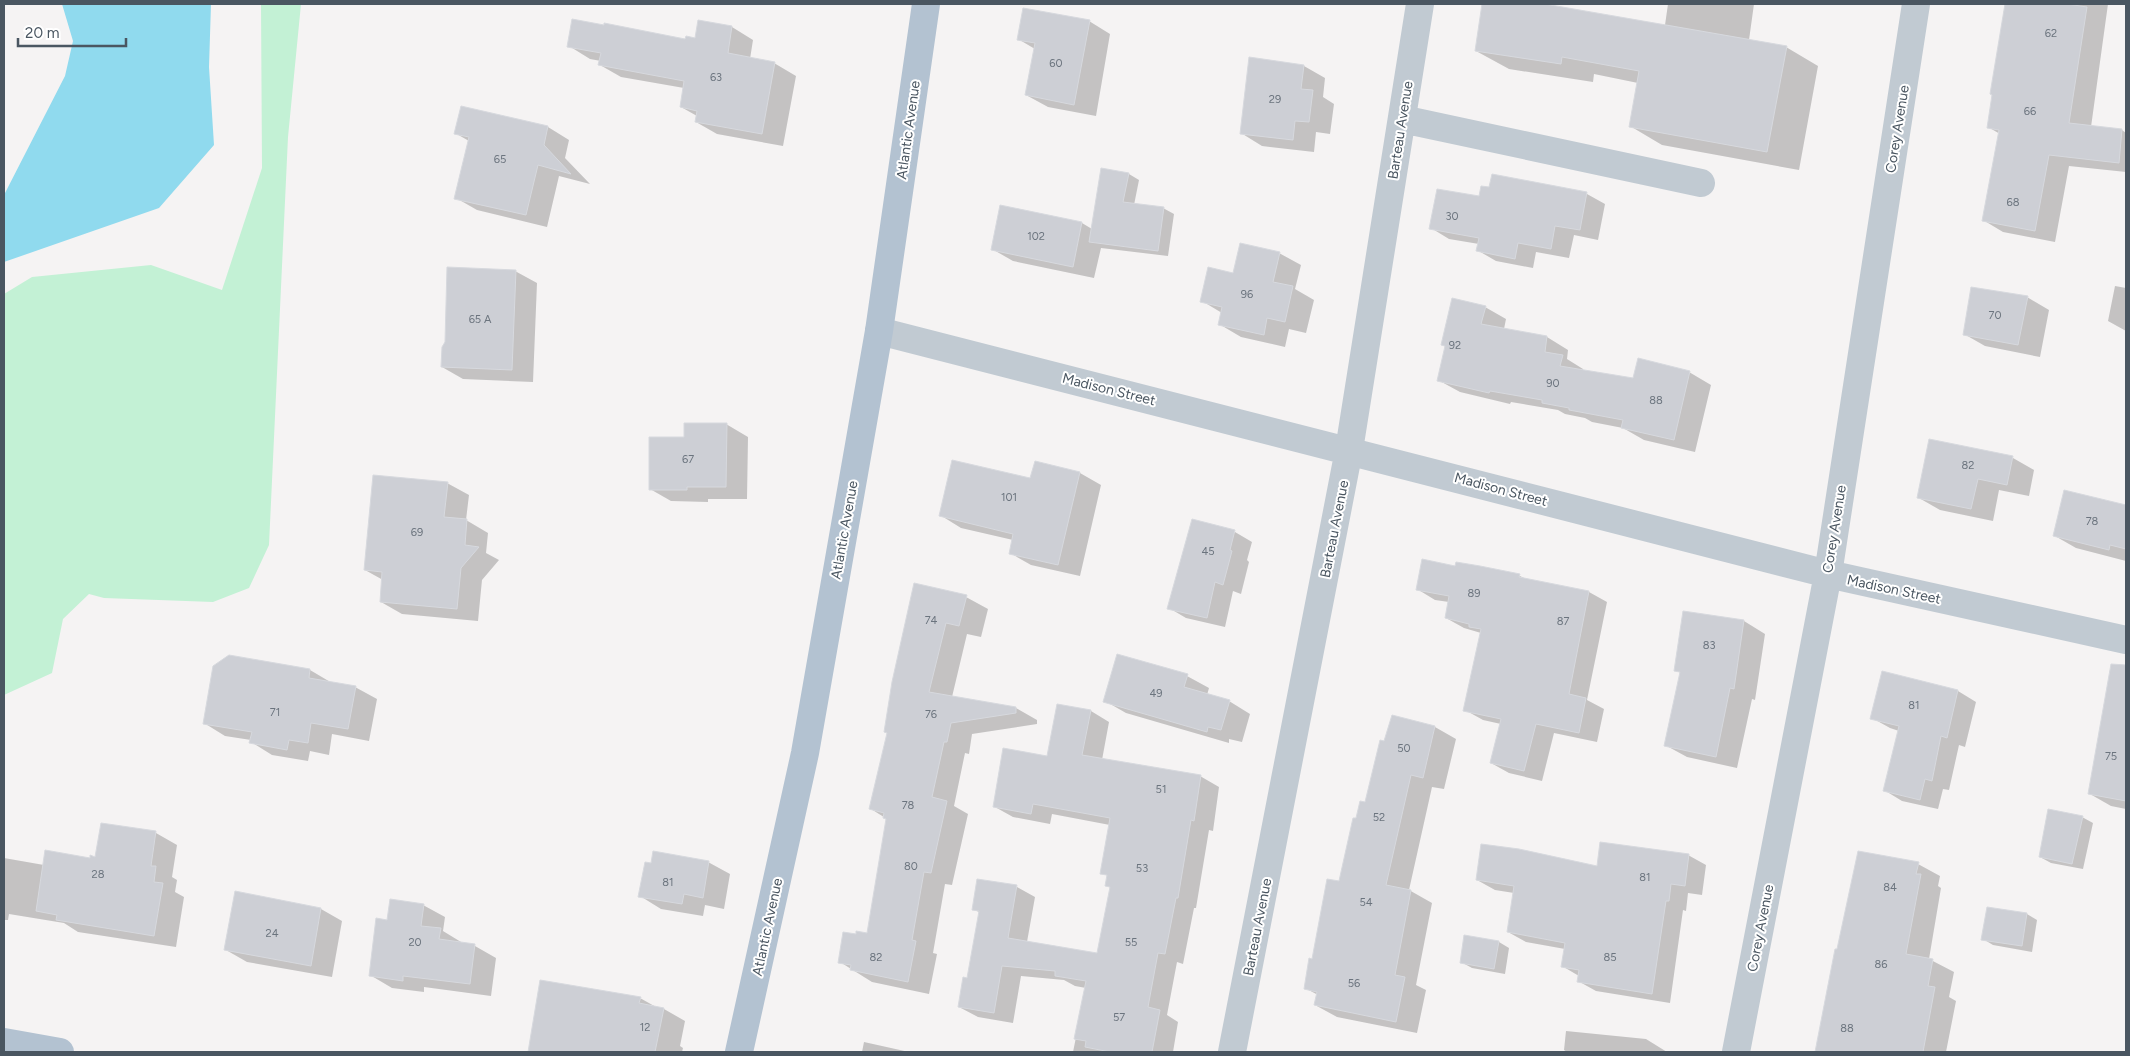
<svg xmlns="http://www.w3.org/2000/svg" width="2130" height="1056" viewBox="0 0 2130 1056" font-family="Figtree,sans-serif">
	<style>
		.green { fill: #c3f1d5 }
		.water { fill: #90daee }
		.shadow { fill: #0003 }
		.building { fill: #cdcfd5; stroke: #d7d9de }
		.lines { fill: none; stroke-linecap: round; stroke-linejoin: round }
		.minor { stroke: #c1cad2; stroke-width: 28 }
		.major { stroke: #b3c2d1; stroke-width: 28 }
		.labels { text-anchor: middle; stroke-width: 4; stroke-linejoin: round; paint-order: stroke }
		.number-label { font-size: 11px; fill: #6b747e }
		.street-label { font-size: 14px; fill: #4a5661; stroke: #fff }
	</style>
	<rect width="100%" height="100%" fill="#f5f3f3"/>
	<path class="green" d="M261,4H301L288,137L269,545L249,588L213,602L104,598L89,594L63,619L52,673L4,695V294L32,277L151,265L222,290L262,168Z"/>
	<path class="water" d="M62,4H211L209,67L214,145L159,208L4,262V195L65,76L73,41Z"/>
	<path class="shadow" d="M1483,4H1536L1665,25L1668,4H1754L1749,40L1786,47L1818,66L1799,170L1662,145L1630,126L1638,83L1594,74L1593,82L1509,69L1476,51Z
		M2005,4H2108L2091,127L2122,130L2126,133V172L2069,166L2055,242L2003,232L1983,220L2000,134L1988,127L1993,95L1991,93Z
		M699,21L732,27L753,40L750,59L774,63L796,76L783,146L717,134L696,122L697,116L681,107L684,88L621,77L600,65L601,61L590,59L569,46L696,39Z
		M1089,21L1110,34L1096,116L1048,107L1026,95L1035,49L1018,39Z
		M1304,66L1325,78L1323,97L1334,104L1330,134L1316,132L1314,152L1262,146L1241,133Z
		M548,127L569,140L565,158L590,184L559,176L547,227L477,210L456,198L469,141L455,133Z
		M1129,174L1139,180L1134,205L1163,208L1174,214L1168,256L1101,248L1094,278L1013,261L992,249L1001,206L1082,223L1092,229Z
		M1493,175L1587,194L1605,204L1598,240L1574,235L1569,258L1536,252L1533,268L1496,261L1477,250L1479,244L1449,239L1431,228L1480,198L1490,189Z
		M1279,253L1301,265L1295,289L1314,300L1306,333L1289,329L1285,347L1241,337L1219,324L1222,313L1202,301L1233,274Z
		M515,271L537,283L533,382L463,379L442,367Z
		M2115,286L2126,288V331L2108,321Z
		M2027,297L2049,310L2040,357L1985,346L1964,334Z
		M1485,307L1506,319L1504,329L1547,337L1568,350L1567,359L1583,369V371L1634,380L1689,372L1711,385L1695,452L1644,440L1623,428L1592,422L1585,418L1565,414L1558,410L1511,402L1510,404L1460,392L1438,380L1446,347L1443,345Z
		M726,424L748,437L747,499H708V502L671,501L650,489L685,438Z
		M2013,458L2034,470L2029,496L1999,490L1993,521L1940,510L1919,498Z
		M1036,462L1080,473L1101,485L1080,576L1031,565L1010,553L1013,540L961,528L940,515L1031,480Z
		M447,483L469,495L466,520L488,533L486,553L499,560L482,580L478,621L402,614L381,602L383,580L365,570Z
		M2065,492L2126,506V561L2076,548L2055,536Z
		M1235,532L1252,542L1247,560L1249,562L1241,594L1233,591L1225,627L1186,618L1169,608Z
		M1457,563L1520,576L1528,580L1589,592L1607,602L1587,700L1604,709L1597,742L1554,733L1542,781L1509,773L1491,763L1501,724L1483,720L1465,710L1481,633L1464,628L1446,618L1449,602L1435,600L1417,589L1456,567Z
		M966,597L988,609L981,637L967,634L952,697L1016,708L1037,720V724L972,734L969,754L965,753L954,806L968,814L952,885L945,884L933,953L937,954L929,994L872,982L840,962L857,936L868,934L887,819L871,809L888,733L893,683Z
		M1684,612L1744,621L1765,634L1755,700L1752,699L1737,768L1687,757L1665,745L1681,673L1675,670Z
		M229,656L310,670L332,683L355,687L377,699L369,741L332,734L329,755L310,751L308,761L272,755L251,742V740L225,736L204,723Z
		M1883,673L1958,691L1976,702L1965,747L1959,745L1949,790L1943,789L1938,809L1902,801L1884,790L1899,731L1890,728L1872,718Z
		M1187,676L1209,688L1207,695L1229,701L1250,714L1242,742L1229,739V743L1126,713L1105,701Z
		M1091,711L1109,722L1102,760L1200,776L1219,787L1213,831L1209,830L1196,908H1194L1183,964L1177,962L1167,1015L1178,1022L1173,1052H1073L1086,988L1075,986L1064,980L1021,976L1013,1023L978,1017L959,1007L968,979L980,913L974,909L1017,887L1035,897L1027,942L1098,954L1111,888L1106,885L1108,876L1102,873L1110,825L1052,814L1050,824L1013,817L995,807L1048,758Z
		M2103,716L2126,720V809L2111,806L2090,794Z
		M1393,717L1435,727L1456,739L1444,789L1432,787L1409,890L1432,903L1416,985L1426,990L1417,1033L1337,1017L1315,1005L1318,995L1305,988L1313,960L1340,883L1357,820L1366,804Z
		M2082,817L2093,823L2083,869L2051,863L2040,857Z
		M156,833L177,845L172,877L177,880L175,892L184,897L176,947L78,932L64,923L9,914L8,920H4V858L44,865L91,859Z
		M1688,855L1706,865L1702,895L1688,893L1686,911L1683,910L1670,1003L1596,991L1578,981L1579,976L1562,966L1565,949L1526,942L1508,932L1514,893L1495,890L1477,880L1598,867Z
		M708,862L730,874L724,909L705,905L703,916L661,909L640,896Z
		M1918,864L1940,876L1938,886L1941,888L1929,959L1954,972L1949,997L1956,1001L1946,1052H1816L1836,950Z
		M423,905L445,917L443,931L461,942V944L475,946L496,958L491,996L424,987V992L392,988L370,975L388,921Z
		M1988,908L2027,914L2037,920L2032,952L1993,945L1983,939Z
		M321,909L342,921L332,977L247,962L226,950Z
		M1466,936L1499,942L1509,948L1505,974L1472,968L1461,962Z
		M541,981L640,998L656,1007L664,1009L685,1021L680,1046L683,1048L682,1052H529Z
		M1566,1031L1646,1039L1667,1052H1567L1564,1050Z
		M864,1042L909,1052H862Z"/>
	<path class="building" d="M1482,4H1545L1787,46L1767,152L1629,127L1639,71L1562,57L1561,64L1475,51Z
		M2005,4H2067L2087,7L2069,123L2122,129L2119,163L2049,155L2035,231L1982,221L1999,130L1987,128L1992,95L1990,94Z
		M1023,8L1090,20L1074,105L1025,95L1035,43L1017,40Z
		M572,19L604,25V23L685,39L686,36L695,38L698,20L732,26L728,53L775,62L762,134L695,122L697,111L680,107L684,81L598,65L601,53L567,47Z
		M1249,57L1304,65L1301,89L1313,90L1309,122L1295,121L1293,140L1240,134Z
		M461,106L548,126L544,145L571,174L538,165L526,215L454,199L469,137L454,134Z
		M1101,168L1129,173L1123,202L1164,207L1158,251L1089,242Z
		M1492,174L1587,192L1580,230L1555,226L1551,249L1518,243L1515,259L1476,251L1479,238L1429,229L1437,189L1479,196L1481,186L1489,187Z
		M1000,205L1082,222L1073,267L991,250Z
		M1240,243L1280,252L1273,282L1293,286L1285,322L1267,318L1264,335L1218,325L1222,307L1200,302L1208,267L1233,273Z
		M447,267L516,270L512,370L441,367L442,347L445,342Z
		M1971,287L2028,296L2018,345L1963,335Z
		M1452,298L1486,306L1481,324L1547,336L1545,352L1563,355L1560,366L1633,378L1638,358L1690,371L1674,440L1621,428L1623,420L1569,410V408L1542,403V400L1490,391L1489,393L1437,381L1445,346L1441,345Z
		M684,423H727L726,487H687V490H649V437H684Z
		M1929,439L2013,456L2007,485L1978,479L1971,509L1917,498Z
		M952,460L1030,478L1035,461L1080,472L1058,565L1009,554L1013,534L939,516Z
		M373,475L448,482L444,517L467,519L465,545L479,547L461,568L457,609L380,602L382,572L364,570Z
		M2064,490L2126,505V549L2110,545L2109,550L2053,536Z
		M1192,519L1235,530L1230,550L1232,551L1223,585L1215,582L1207,618L1167,609Z
		M1422,559L1455,566L1456,562L1480,566L1520,574L1519,577L1589,591L1569,694L1586,698L1579,733L1536,724L1524,771L1490,763L1501,719L1463,711L1481,629L1469,627V624L1445,618L1449,596L1416,590Z
		M914,583L967,595L959,626L946,623L929,692L1016,707V713L951,723L947,742H944L932,797L947,801L931,873L924,872L912,940L916,941L908,982L850,970L851,965L838,963L843,932L856,934V931L867,933L886,819L883,818L884,813L869,809L887,733L884,732L892,682Z
		M1683,611L1744,620L1734,689L1730,688L1716,757L1664,746L1680,672L1674,671Z
		M1117,654L1188,674L1184,687L1230,700L1221,730L1208,727L1207,732L1103,702Z
		M229,655L310,669L309,678L356,686L348,729L311,723L308,743L289,740L287,750L249,743L252,732L203,724L213,666Z
		M2111,664L2126,665V801L2088,794Z
		M1882,671L1958,690L1947,738L1941,736L1932,781L1925,779L1920,800L1883,791L1899,726L1870,719Z
		M1057,704L1091,710L1082,755L1201,775L1194,821L1191,820L1178,898H1176L1165,954L1158,953L1148,1007L1160,1010L1152,1052H1110L1085,1047L1086,1041L1074,1039L1086,981L1055,976V971L1002,966L994,1013L958,1007L963,977L967,978L979,911L972,910L977,879L1017,885L1008,938L1097,953L1110,887L1105,886L1107,875L1100,874L1110,818L1033,804L1031,814L993,807L1003,748L1047,756Z
		M1392,715L1435,726L1423,778L1411,775L1386,885L1411,890L1395,975L1405,977L1396,1022L1314,1005L1317,992L1304,989L1309,958L1312,959L1327,879L1339,881L1353,818H1356L1360,801L1365,802L1380,740L1384,741Z
		M2048,809L2083,816L2072,864L2039,857Z
		M101,823L156,831L151,866H156L154,882L163,883L154,936L56,920L57,915L36,911L45,850L90,858V855L95,857Z
		M1600,842L1689,854L1685,886L1671,884L1669,901H1666L1652,994L1577,982L1579,970L1561,967L1565,943L1507,932L1514,886L1476,880L1481,844L1519,849L1597,866Z
		M653,851L709,861L703,898L684,894L682,904L638,897L645,862L651,863Z
		M1858,851L1919,862L1916,874H1921L1906,954L1933,959L1928,986L1935,987L1923,1052H1815L1835,949H1837Z
		M235,891L321,908L311,966L224,950Z
		M390,899L424,904L421,926L441,928L439,939L475,944L470,984L403,976V981L369,976L376,918L387,920Z
		M1987,907L2027,913L2022,946L1981,940Z
		M1464,935L1499,941L1494,969L1460,963Z
		M540,980L641,997L639,1003L664,1008L655,1052H528Z"/>
	<g class="lines">
		<path class="minor" d="M1402,119L1701,183
			M879,331L1828,574L2126,640
			M1232,1052L1349,450L1420,4
			M1736,1052L1828,574L1916,4"/>
		<path class="major" d="M4,1042L60,1052
			M739,1052L805,753L879,331L926,4"/>
	</g>
	<g class="labels">
		<g class="number-label">
			<text x="2051" y="37">62</text>
			<text x="1056" y="67">60</text>
			<text x="716" y="81">63</text>
			<text x="1275" y="103">29</text>
			<text x="2030" y="115">66</text>
			<text x="500" y="163">65</text>
			<text x="2013" y="206">68</text>
			<text x="1452" y="220">30</text>
			<text x="1036" y="240">102</text>
			<text x="1247" y="298">96</text>
			<text x="1995" y="319">70</text>
			<text x="480" y="323">65 A</text>
			<text x="1455" y="349">92</text>
			<text x="1553" y="387">90</text>
			<text x="1656" y="404">88</text>
			<text x="688" y="463">67</text>
			<text x="1968" y="469">82</text>
			<text x="1009" y="501">101</text>
			<text x="2092" y="525">78</text>
			<text x="417" y="536">69</text>
			<text x="1208" y="555">45</text>
			<text x="1474" y="597">89</text>
			<text x="931" y="624">74</text>
			<text x="1563" y="625">87</text>
			<text x="1709" y="649">83</text>
			<text x="1156" y="697">49</text>
			<text x="1914" y="709">81</text>
			<text x="275" y="716">71</text>
			<text x="931" y="718">76</text>
			<text x="1404" y="752">50</text>
			<text x="2111" y="760">75</text>
			<text x="1161" y="793">51</text>
			<text x="908" y="809">78</text>
			<text x="1379" y="821">52</text>
			<text x="911" y="870">80</text>
			<text x="1142" y="872">53</text>
			<text x="98" y="878">28</text>
			<text x="1645" y="881">81</text>
			<text x="668" y="886">81</text>
			<text x="1890" y="891">84</text>
			<text x="1366" y="906">54</text>
			<text x="272" y="937">24</text>
			<text x="415" y="946">20</text>
			<text x="1131" y="946">55</text>
			<text x="876" y="961">82</text>
			<text x="1610" y="961">85</text>
			<text x="1881" y="968">86</text>
			<text x="1354" y="987">56</text>
			<text x="1119" y="1021">57</text>
			<text x="645" y="1031">12</text>
			<text x="1847" y="1032">88</text>
		</g>
		<g class="street-label">
			<text transform="translate(1897 129) rotate(-81)" y="5">Corey Avenue</text>
			<text transform="translate(908 130) rotate(-82)" y="5">Atlantic Avenue</text>
			<text transform="translate(1400 130) rotate(-81)" y="5">Barteau Avenue</text>
			<text transform="translate(1109 389) rotate(14)" y="5">Madison Street</text>
			<text transform="translate(1501 489) rotate(15)" y="5">Madison Street</text>
			<text transform="translate(1334 529) rotate(-79)" y="5">Barteau Avenue</text>
			<text transform="translate(1834 529) rotate(-81)" y="5">Corey Avenue</text>
			<text transform="translate(844 530) rotate(-80)" y="5">Atlantic Avenue</text>
			<text transform="translate(1894 589) rotate(12)" y="5">Madison Street</text>
			<text transform="translate(767 927) rotate(-78)" y="5">Atlantic Avenue</text>
			<text transform="translate(1257 927) rotate(-79)" y="5">Barteau Avenue</text>
			<text transform="translate(1760 928) rotate(-79)" y="5">Corey Avenue</text>
		</g>
	</g>
	<rect width="2130" height="1056" fill="none" stroke="#4a5661" stroke-width="10"/>
	<path d="M18 38v8h108v-8" fill="none" stroke="#4a5661" stroke-width="2.5"/>
	<text x="25" y="38" font-size="15" fill="#4a5661" stroke="#ffffff" stroke-width="4" paint-order="stroke">20 m</text>
</svg>
